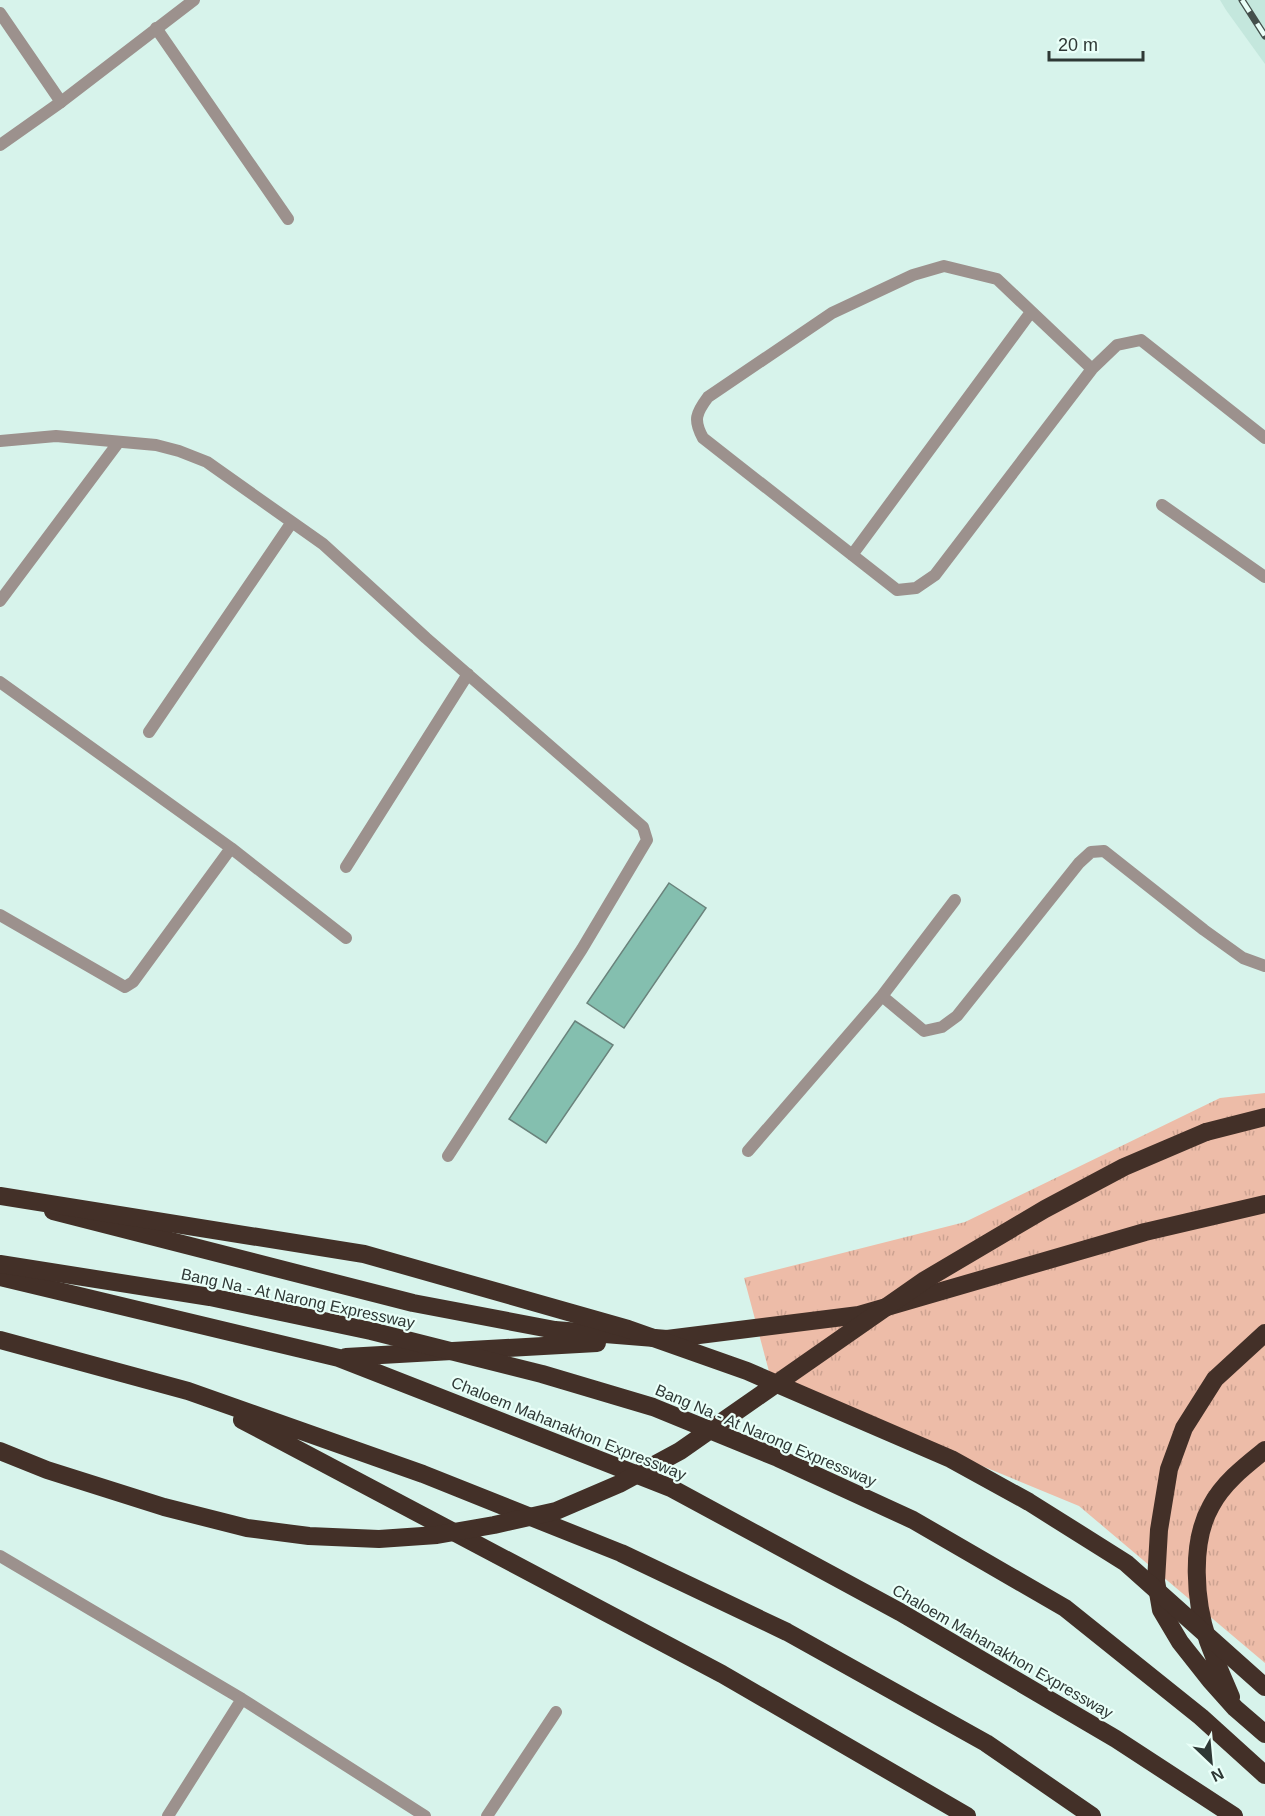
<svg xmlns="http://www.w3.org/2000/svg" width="1265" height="1816" viewBox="0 0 1265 1816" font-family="Arial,sans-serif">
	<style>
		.built { fill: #c4e7dd }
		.grass { fill: url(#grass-tufts) }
		.building { fill: #84bfaf; stroke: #6a837c; stroke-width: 1.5 }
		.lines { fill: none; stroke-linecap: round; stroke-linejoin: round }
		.service { stroke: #9c918d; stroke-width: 12 }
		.minor { stroke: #9c918d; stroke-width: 12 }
		.tertiary { stroke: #9c918d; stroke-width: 12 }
		.motorway { stroke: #433028; stroke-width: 18 }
		.rail-casing { stroke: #44504c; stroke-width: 7 }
		.rail { stroke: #e9fff8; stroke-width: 4.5; stroke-dasharray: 14; stroke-linecap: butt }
		.motorway-bridge { stroke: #433028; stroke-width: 18 }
		.labels { text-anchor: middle; stroke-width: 4.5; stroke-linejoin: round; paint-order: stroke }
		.street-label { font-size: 16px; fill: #2e3835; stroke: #e9fff8 }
	</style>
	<defs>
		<pattern id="grass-tufts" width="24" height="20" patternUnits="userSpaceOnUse" patternTransform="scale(1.5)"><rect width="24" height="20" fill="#edbca8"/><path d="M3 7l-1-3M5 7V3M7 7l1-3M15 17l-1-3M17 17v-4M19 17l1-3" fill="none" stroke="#cca291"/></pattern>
	</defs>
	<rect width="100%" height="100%" fill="#d7f3eb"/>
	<path class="built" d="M1220,0H1265V64L1226,10Z"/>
	<path class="grass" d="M1265,1093V1663L1079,1506L771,1379L744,1278L965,1222L1220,1098Z"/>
	<path class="building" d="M669,883L706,908L624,1028L587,1003Z
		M575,1021L613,1045L546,1143L509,1119Z"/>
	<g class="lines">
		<path class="service" d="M156,28L288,219
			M1092,369L997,279L944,266L913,275L832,313L708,397C696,413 693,420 703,438L897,590L916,588L935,575L1092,369L1117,345L1141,340L1265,438
			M1162,505L1265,577
			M852,555L1031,312
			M955,900L882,996L924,1031L942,1027L957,1016L1079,863L1091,852L1104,851L1204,930L1243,958L1265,966
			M748,1151L882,996"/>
		<path class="minor" d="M61,102L194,0
			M0,441L56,436L156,445L179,451L207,462L323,544L426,638L643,827L647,840L582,949L448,1156
			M0,601L118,443
			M0,682L231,848L346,938
			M149,732L292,522
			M346,867L468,674
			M0,915L125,987L133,982L231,848
			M0,1556L242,1699L425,1816
			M168,1816L242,1699
			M487,1816L556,1712"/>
		<path class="tertiary" d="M0,13L61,102L0,145"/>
		<path class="motorway" d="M1206,1132L1265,1117
			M53,1211L413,1303L555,1330L667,1339L859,1315L1145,1232L1265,1204
			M0,1277L339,1358L671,1488L900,1612L1116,1739L1234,1816
			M1265,1333L1215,1379L1184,1428L1169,1469L1159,1530L1156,1581L1161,1610L1180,1642L1210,1680L1235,1708L1265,1734
			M0,1340L188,1391L423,1474L621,1553L787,1632L986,1743L1092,1816
			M346,1357L597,1343
			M242,1420L722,1674L967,1816
			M1231,1697C1223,1678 1215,1660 1208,1641C1195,1602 1190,1543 1211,1506C1223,1483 1245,1466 1265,1450"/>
		<defs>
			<path id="rail" d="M1242,0L1265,36"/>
		</defs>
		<use href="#rail" class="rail-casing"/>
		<use href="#rail" class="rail"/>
		<path class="motorway-bridge" d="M0,1196L364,1254L628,1329L747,1371L951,1459L1029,1502L1126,1563L1265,1687
			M0,1264L210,1297L371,1331L542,1374L653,1407L778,1458L913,1520L1065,1608L1201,1717L1265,1775
			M0,1451L47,1470L164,1507L247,1528L309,1536L379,1539L437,1535L494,1525L556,1511L619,1484L680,1451L925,1280L1045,1209L1124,1167L1206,1132"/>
	</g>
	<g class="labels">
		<g class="street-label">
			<text transform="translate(298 1298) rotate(12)" y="6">Bang Na - At Narong Expressway</text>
			<text transform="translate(569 1428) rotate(22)" y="6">Chaloem Mahanakhon Expressway</text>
			<text transform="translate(766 1435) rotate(23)" y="6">Bang Na - At Narong Expressway</text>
			<text transform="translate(1003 1651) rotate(30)" y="6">Chaloem Mahanakhon Expressway</text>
		</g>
	</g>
	<g transform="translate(1211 1762) rotate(154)" stroke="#e9fff8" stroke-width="4.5" paint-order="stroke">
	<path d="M0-4.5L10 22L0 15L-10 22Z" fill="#2e3835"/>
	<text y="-9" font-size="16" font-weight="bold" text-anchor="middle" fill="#2e3835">N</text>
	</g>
	<path d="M1049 51v9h94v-9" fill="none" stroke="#2e3835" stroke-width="3"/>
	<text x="1058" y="51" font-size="18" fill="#2e3835" stroke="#e9fff8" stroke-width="4.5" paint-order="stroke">20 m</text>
</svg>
